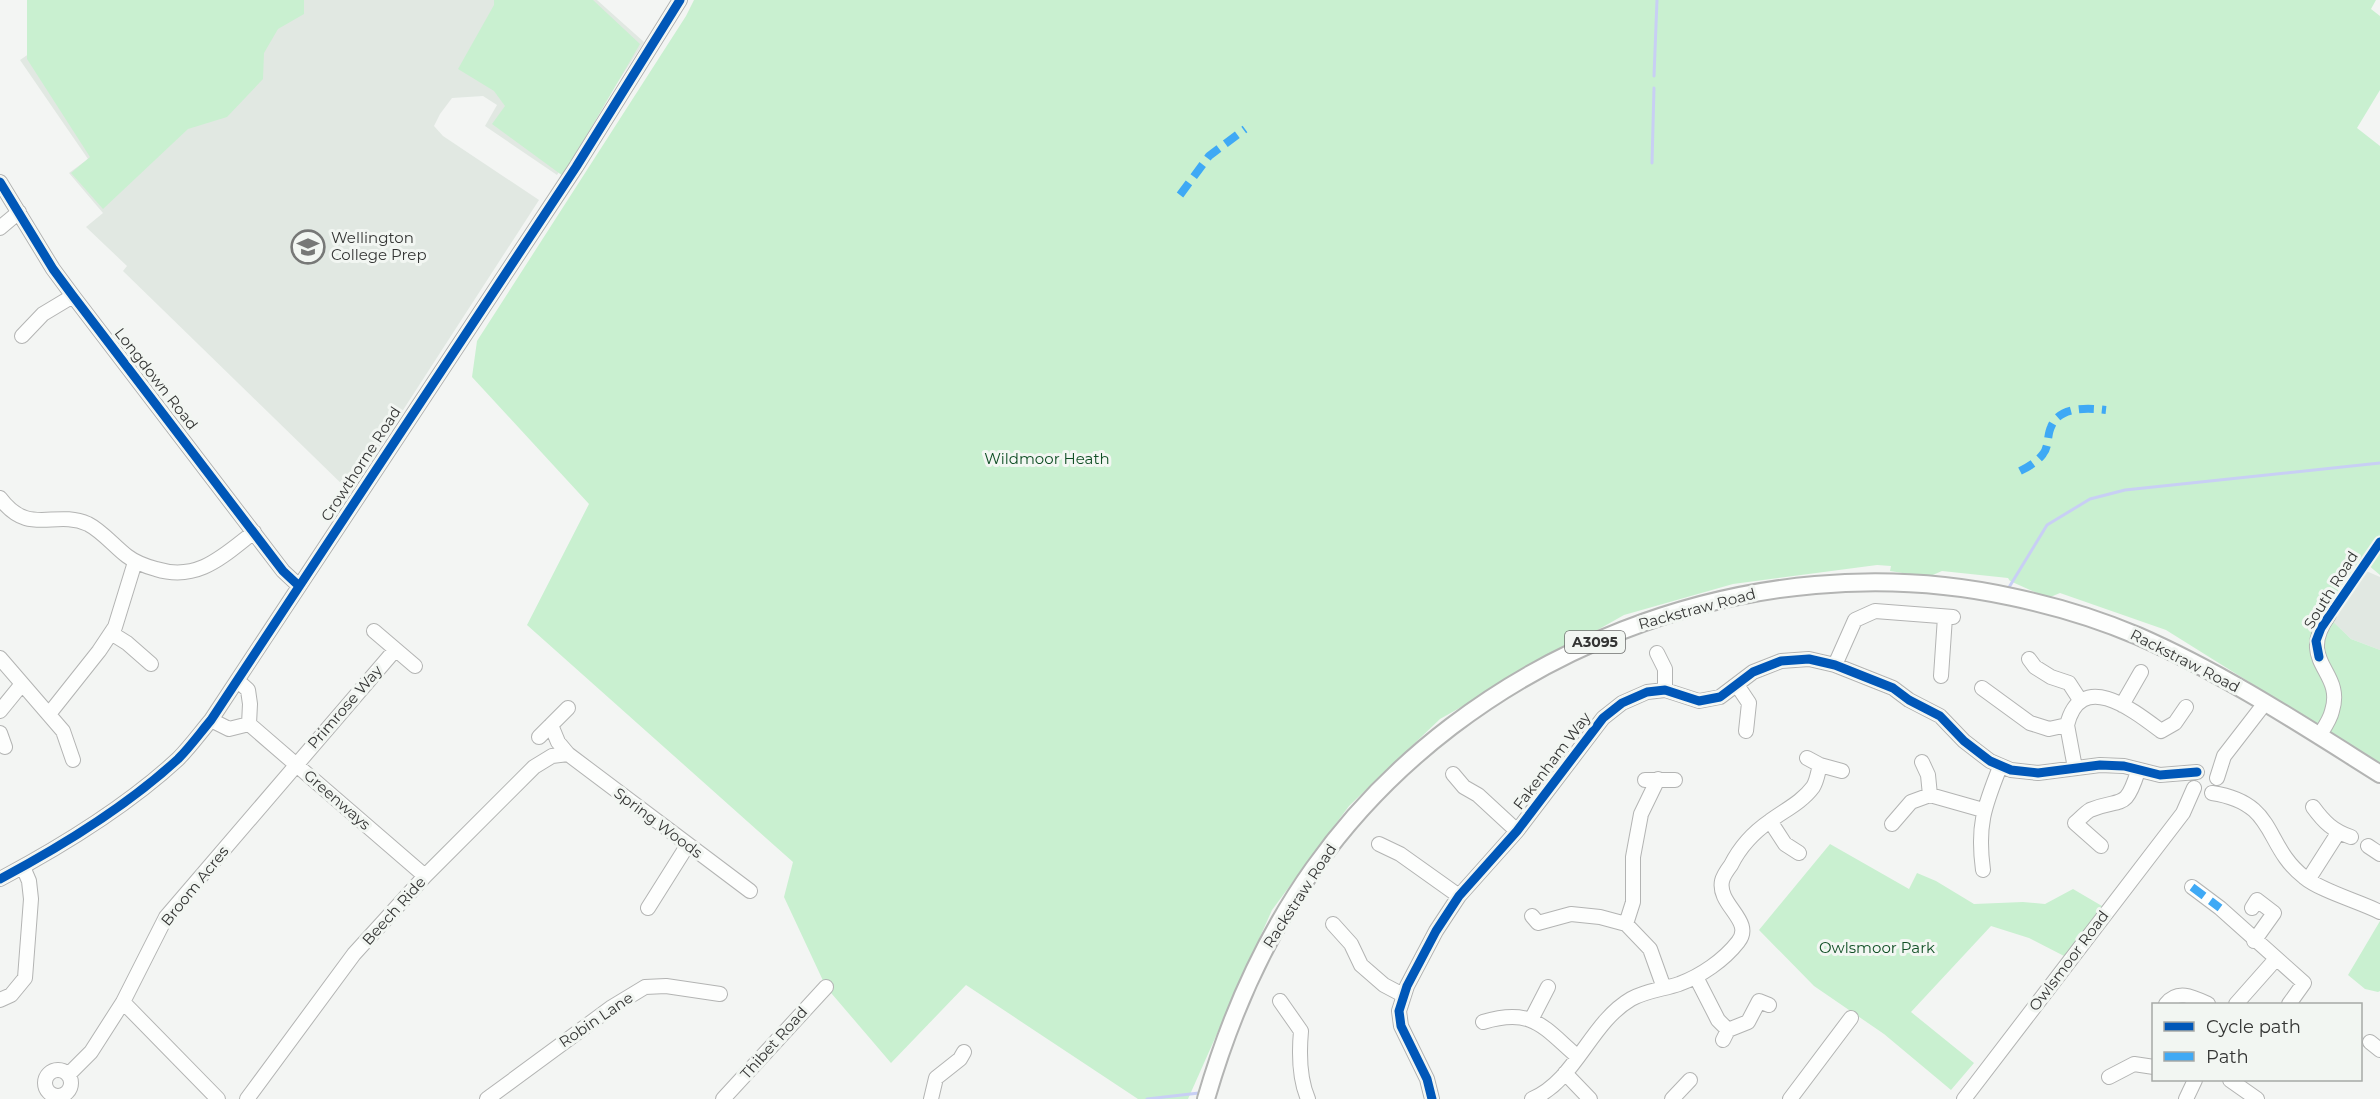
<svg xmlns="http://www.w3.org/2000/svg" width="2380" height="1099" viewBox="0 0 2380 1099" font-family="Montserrat,sans-serif">
	<style>
		.built { fill: #e1e8e2 }
		.green { fill: #c9f0d0 }
		.lines { fill: none; stroke-linecap: round; stroke-linejoin: round }
		.stream { stroke: #c8cff4; stroke-width: 3 }
		.minor-casing { stroke: #b3b4b3; stroke-width: 16 }
		.major-casing { stroke: #b3b4b3; stroke-width: 20 }
		.minor { stroke: #fdfefd; stroke-width: 14 }
		.major { stroke: #fdfefd; stroke-width: 16 }
		.quiet { stroke: #3fa9f5; stroke-width: 8; stroke-dasharray: 15 8; stroke-linecap: butt }
		.cycleway-casing { stroke: #f2f6f2; stroke-width: 13 }
		.cycleway { stroke: #0057b8; stroke-width: 9 }
		.labels { text-anchor: middle; stroke-width: 6; stroke-linejoin: round; paint-order: stroke }
		.shield { fill: #f2f6f2; stroke: #6d6f6d; stroke-width: 1.5 }
		.shield-label { font-size: 14px; font-weight: bold; fill: #343534 }
		.poi-label { font-size: 15px; fill: #343534; stroke: #f2f6f2; text-anchor: start }
		.street-label { font-size: 15px; fill: #343534; stroke: #f2f6f2 }
		.park-label { font-size: 15px; fill: #104f25; stroke: #f2f6f2 }
	</style>
	<rect width="100%" height="100%" fill="#f3f5f3"/>
	<path class="built" d="M108,0H597L644,42L557,175L485,126L497,105L483,96L452,98L440,114L434,126L443,136L539,200L350,492L123,271L127,266L86,227L103,213L69,173L88,159L20,60Z
		M2364,570L2380,577V650L2351,639L2330,619Z"/>
	<path class="green" d="M27,0H304V14L278,29L264,53L263,79L227,117L188,129L103,209L71,173L90,157L27,59Z
		M494,0H593L640,44L563,176L492,124L505,106L494,91L458,69L494,5Z
		M694,0H2376L2371,9L2380,16V90L2357,128L2380,146V575L2361,559L2324,610H2321L2351,639L2380,650V768L2297,712L2166,630L2060,593L2048,598L2010,581L2008,578L1942,571L1928,577L1890,571L1891,566L1877,565L1733,584L1624,615L1440,719L1349,806L1272,910L1188,1099H1138L966,985L891,1063L826,987L784,897L793,862L527,625L589,504L472,377L477,341L686,16Z
		M1830,844L1909,889L1917,873L1936,881L1974,904L2023,902L2045,904L2073,889L2102,906L2066,957L2029,938L1991,926L1911,1012L1974,1063L1951,1090L1884,1034L1814,986L1759,930Z
		M2380,921V991L2378,992L2365,989L2348,975Z"/>
	<g class="lines">
		<path class="stream" d="M1654,76L1657,0
			M1652,163L1654,88
			M2008,589L2047,525L2090,499L2125,490L2380,463
			M1147,1099L1199,1093"/>
		<defs>
			<path id="minor" d="M0,182L53,269L73,296L283,571L299,586
				M0,228L19,212
				M22,336L43,314L73,296
				M0,498C29,537 54,509 88,524C102,531 115,547 127,556C136,563 145,566 156,569C198,582 223,556 254,532
				M374,631L415,666
				M111,633L127,643L151,664
				M1657,653L1665,669V690
				M0,658L63,731L73,760
				M2029,659L2035,667L2051,677L2069,683L2080,700
				M1835,665L1855,620L1875,611L1953,617
				M1941,676L1945,617
				M238,681L248,690L250,704L249,724L425,876
				M1737,685L1749,703L1746,731
				M1982,688L2030,723L2049,729L2067,725C2081,669 2133,710 2161,731L2175,723L2186,707
				M2122,705L2141,672
				M0,711L22,684
				M49,714L99,651L115,627L135,562
				M211,720L229,729L249,724
				M551,725L558,742L568,754L750,891
				M2067,725L2075,768
				M0,733L5,747
				M2319,736C2324,728 2330,720 2332,711C2345,670 2295,663 2329,615
				M539,737L568,708
				M1922,762L1928,775L1930,795
				M1820,765L1842,771
				M1453,774L1464,787L1478,795L1517,831
				M2217,778L2224,756L2265,703
				M1645,780H1675
				M2212,793C2278,803 2263,845 2304,877C2321,891 2358,901 2380,912
				M2313,807C2324,822 2333,831 2351,837
				M1770,821L1785,844L1799,853
				M1892,824L1911,802L1930,795L1983,810
				M1379,844L1400,854L1459,896
				M2101,846L2075,823C2080,819 2085,813 2090,810C2122,797 2125,812 2138,771
				M2368,846L2380,854
				M1983,870C1977,826 1984,807 2000,767
				M0,879C62,846 126,807 178,759C190,747 200,733 211,720L576,167L680,0
				M2308,880L2338,833
				M2192,887L2220,908L2304,983L2289,1004
				M648,908L687,846
				M2252,908L2257,900L2274,913L2254,941
				M1532,916L1538,923L1571,914L1600,917L1626,924L1650,949L1664,988
				M1333,924L1351,944L1361,965L1384,985L1403,995
				M1626,924L1633,902V857L1641,814L1658,779
				M1696,977L1718,1020L1728,1030
				M0,1000L11,995L25,978L31,899L29,881L23,867
				M1280,1001L1301,1031C1299,1053 1299,1078 1308,1099
				M123,1002L218,1099
				M2166,1004C2178,989 2193,997 2208,1004
				M2236,1004L2275,960
				M1531,1020L1548,987
				M1483,1022C1533,1007 1543,1027 1578,1057
				M1723,1040L1728,1030L1748,1022L1759,1001L1769,1005
				M2370,1042L2380,1050
				M45 1083a13 13 0 1 1 26 0a13 13 0 1 1-26 0Z
				M1565,1073L1590,1099
				M68,1075L91,1052L123,1002L166,917L395,650
				M2109,1077L2134,1064L2154,1067
				M2230,1080L2257,1099
				M247,1099L354,954L425,876L534,767L552,756L568,754
				M487,1099L612,1007L645,987L666,986L720,994
				M723,1099L826,987
				M931,1099L936,1078L960,1059L964,1052
				M1432,1099L1427,1079L1401,1026L1399,1011L1407,986L1436,931L1459,896L1517,831L1603,718L1622,703L1647,692L1665,690L1699,701L1720,697L1753,672L1781,661L1809,659L1835,665L1893,688L1909,700L1940,716L1964,741L1990,761L2011,770L2038,773L2100,765L2124,766L2160,775L2197,772
				M1532,1099C1576,1080 1590,1023 1631,999C1645,991 1664,989 1679,984C1701,976 1724,960 1738,942C1755,921 1717,905 1722,881C1723,876 1728,869 1731,865C1740,847 1754,832 1770,821C1785,810 1802,802 1813,787C1817,781 1818,772 1820,765L1807,758
				M1672,1099L1690,1080
				M1790,1099L1851,1018
				M1964,1099L2183,813L2194,788
				M2186,1099L2195,1080"/>
			<path id="major" d="M1206,1099C1230,1016 1264,938 1314,868C1467,652 1753,540 2012,597C2055,606 2098,619 2138,636C2223,673 2302,725 2380,774"/>
		</defs>
		<use href="#minor" class="minor-casing"/>
		<use href="#major" class="major-casing"/>
		<use href="#minor" class="minor"/>
		<use href="#major" class="major"/>
		<path class="quiet" d="M1180,195L1209,156L1245,129
			M2020,471C2028,467 2037,462 2043,454C2049,447 2047,435 2051,427C2059,406 2088,408 2106,410
			M2192,887L2220,908"/>
		<defs>
			<path id="cycleway" d="M0,182L53,269L73,296L283,571L299,586
				M2319,657L2316,641L2321,628L2380,542
				M0,879C62,846 126,807 178,759C190,747 200,733 211,720L576,167L680,0
				M1432,1099L1427,1079L1401,1026L1399,1011L1407,986L1436,931L1459,896L1517,831L1603,718L1622,703L1647,692L1665,690L1699,701L1720,697L1753,672L1781,661L1809,659L1835,665L1893,688L1909,700L1940,716L1964,741L1990,761L2011,770L2038,773L2100,765L2124,766L2160,775L2197,772"/>
		</defs>
		<use href="#cycleway" class="cycleway-casing"/>
		<use href="#cycleway" class="cycleway"/>
	</g>
	<defs>
		<symbol id="school-ring" viewBox="-11 -11 22 22"><circle r="9.5" fill="#f2f6f2" stroke="#777877" stroke-width="1.5"/><path d="M0-5L7-2L0 1L-7-2ZM-4 1L0 2.5L4 1V4Q0 6-4 4Z" fill="#777877"/></symbol>
	</defs>
	<g fill-rule="evenodd">
		<use href="#school-ring" x="289" y="228" width="38" height="38"/>
	</g>
	<g class="labels">
		<rect class="shield" x="1565" y="631" width="60" height="22" rx="4.5"/>
		<g class="shield-label">
			<text x="1595" y="647">A3095</text>
		</g>
		<g class="poi-label">
			<text x="331" y="243">Wellington<tspan x="331" dy="17">College Prep</tspan></text>
		</g>
		<g class="street-label">
			<text transform="translate(156 379) rotate(52)" y="5">Longdown Road</text>
			<text transform="translate(361 464) rotate(-57)" y="5">Crowthorne Road</text>
			<text transform="translate(2331 590) rotate(-58)" y="5">South Road</text>
			<text transform="translate(1697 609) rotate(-15)" y="5">Rackstraw Road</text>
			<text transform="translate(2185 661) rotate(27)" y="5">Rackstraw Road</text>
			<text transform="translate(345 707) rotate(-49)" y="5">Primrose Way</text>
			<text transform="translate(1552 761) rotate(-53)" y="5">Fakenham Way</text>
			<text transform="translate(337 800) rotate(41)" y="5">Greenways</text>
			<text transform="translate(658 823) rotate(37)" y="5">Spring Woods</text>
			<text transform="translate(195 886) rotate(-51)" y="5">Broom Acres</text>
			<text transform="translate(1300 896) rotate(-57)" y="5">Rackstraw Road</text>
			<text transform="translate(394 911) rotate(-48)" y="5">Beech Ride</text>
			<text transform="translate(2069 961) rotate(-53)" y="5">Owlsmoor Road</text>
			<text transform="translate(596 1020) rotate(-34)" y="5">Robin Lane</text>
			<text transform="translate(774 1043) rotate(-48)" y="5">Thibet Road</text>
		</g>
		<g class="park-label">
			<text x="1047" y="464">Wildmoor Heath</text>
			<text x="1877" y="953">Owlsmoor Park</text>
		</g>
	</g>
	<rect x="2152" y="1003" width="210" height="78" fill="#f2f6f2" stroke="#a6a9a6" stroke-width="1.5"/>
	<rect x="2164" y="1022" width="30" height="9" fill="#0057b8" stroke="#a6a9a6" stroke-width="1.5"/>
	<text x="2206" y="1033" font-size="18" fill="#343534">Cycle path</text>
	<rect x="2164" y="1052" width="30" height="9" fill="#3fa9f5" stroke="#a6a9a6" stroke-width="1.5"/>
	<text x="2206" y="1063" font-size="18" fill="#343534">Path</text>
</svg>
